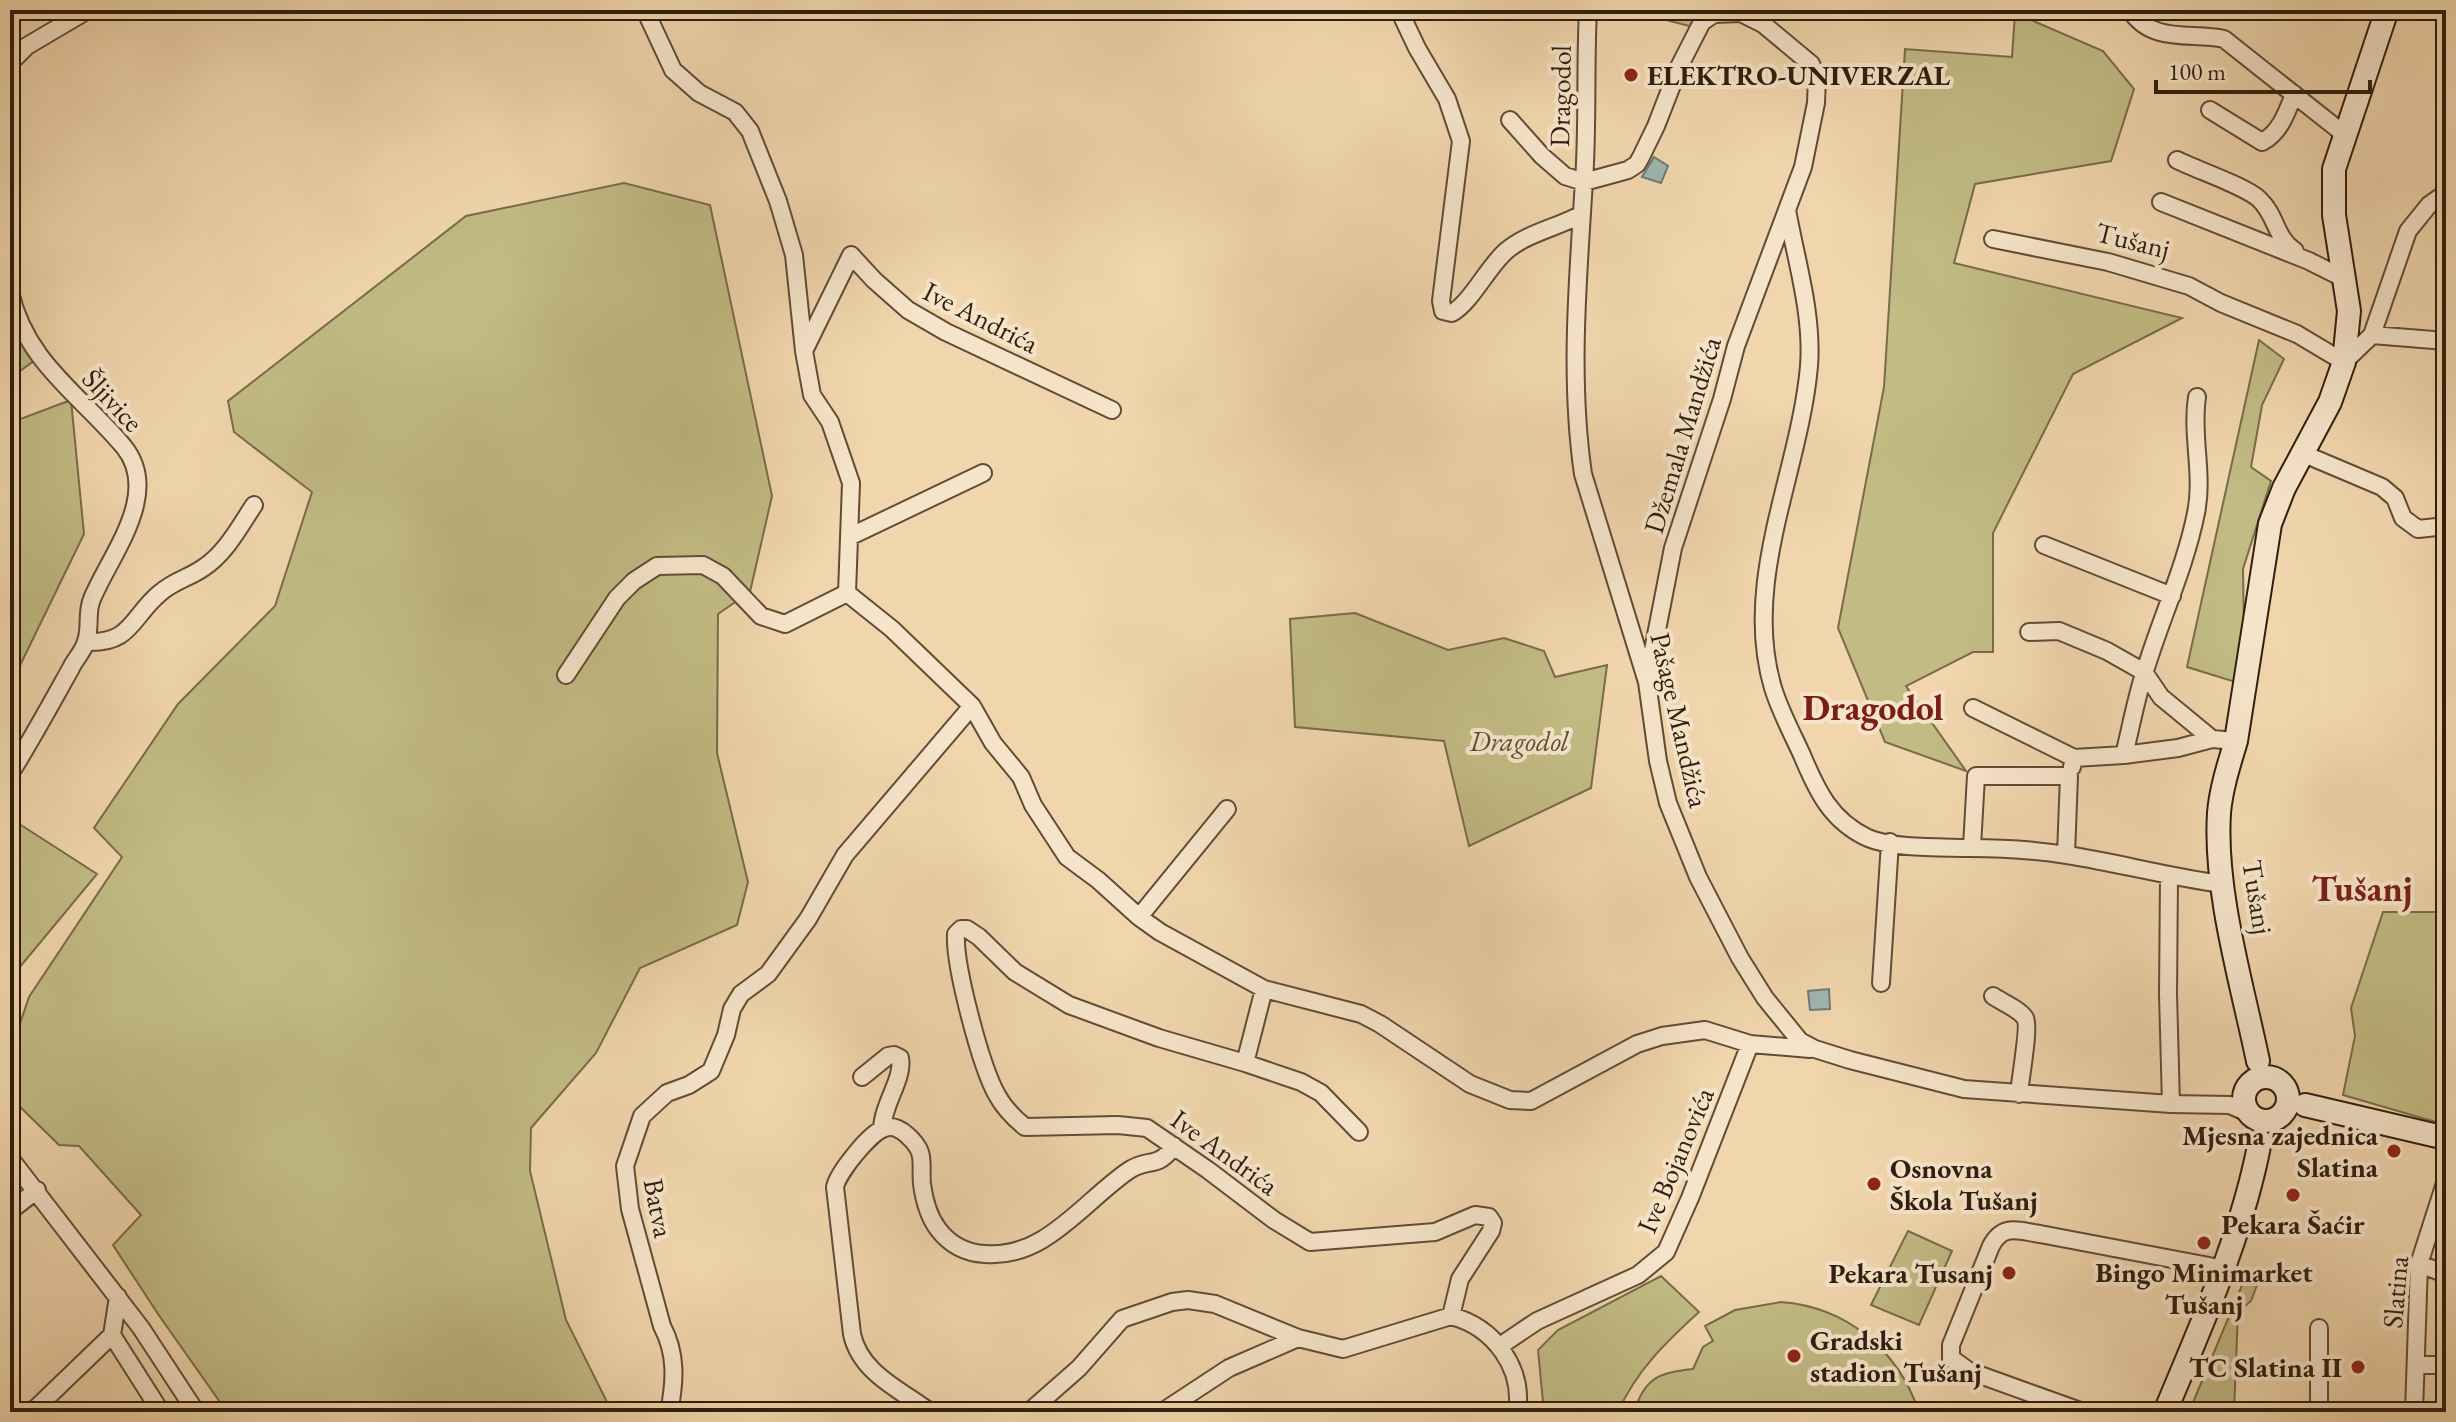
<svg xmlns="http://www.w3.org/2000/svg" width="2456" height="1422" viewBox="0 0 2456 1422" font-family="'EB Garamond',serif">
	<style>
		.green { fill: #c2bb84; stroke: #786c4a; stroke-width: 2 }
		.water { fill: #9db7b2; stroke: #717a71; stroke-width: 2 }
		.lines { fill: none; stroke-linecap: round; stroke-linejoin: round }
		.street-casing { stroke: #604c36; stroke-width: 20 }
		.secondary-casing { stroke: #2f1e0f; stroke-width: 26 }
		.street { stroke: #f6e4ca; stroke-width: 16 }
		.secondary { stroke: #f6e4ca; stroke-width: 22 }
		.poi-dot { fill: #8f2418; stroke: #f6e4ca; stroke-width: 3 }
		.labels { text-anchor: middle; stroke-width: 8; stroke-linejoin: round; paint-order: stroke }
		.poi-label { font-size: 28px; font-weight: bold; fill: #2f1e0f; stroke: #f6e4ca; text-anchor: start }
		.street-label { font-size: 28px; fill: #2f1e0f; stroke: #f6e4ca }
		.park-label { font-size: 28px; font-style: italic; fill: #5b4d32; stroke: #f6e4ca }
		.district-label { font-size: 36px; font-weight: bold; fill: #7a1f14; stroke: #f6e4ca }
	</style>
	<rect width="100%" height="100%" fill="#f1d6ad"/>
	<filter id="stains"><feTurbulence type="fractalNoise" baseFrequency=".0025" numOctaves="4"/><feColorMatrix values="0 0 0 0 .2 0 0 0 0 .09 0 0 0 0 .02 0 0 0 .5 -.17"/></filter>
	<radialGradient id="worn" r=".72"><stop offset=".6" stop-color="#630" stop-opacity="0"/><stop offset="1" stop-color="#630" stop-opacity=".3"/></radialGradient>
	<path class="green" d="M1656,10H1726L1693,27L1658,18Z
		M2015,13L2103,51L2134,89L2111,161L1975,184L1954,263L2182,318L2073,374L1993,533V652H1973L1906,686L1966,771L1885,742L1838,628L1884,387L1905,49L2012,57Z
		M624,183L710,205L772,496L750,592L718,614L717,753L748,882L737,925L640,968L596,1053L531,1128L530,1171L566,1320L612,1412H227L158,1314L113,1245L141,1215L79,1146L59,1145L10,1097V1053L29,997L122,857L94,828L178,704L275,606L312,492L234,432L228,401L466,216Z
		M20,327L41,356L10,378V328Z
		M2259,340L2284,359L2262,405L2251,467L2271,481L2243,569L2245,685L2187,667Z
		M10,385L18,420L71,400L84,534L10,686Z
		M1355,613L1448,650L1504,638L1544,651L1555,677L1607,665L1591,788L1469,846L1444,741L1295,727L1290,619Z
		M10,818L97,874L10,979Z
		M2383,912H2446V1125L2343,1095L2355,1036L2351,1008Z
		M1908,1231L1952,1251L1919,1325L1871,1305Z
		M1661,1276L1699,1312C1666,1342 1636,1371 1618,1412H1544L1538,1350L1558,1330Z
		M2245,1278L2257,1285L2251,1301L2238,1312L2234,1412H2189Z
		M1781,1302C1847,1307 1898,1350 1919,1412H1634C1645,1377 1659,1373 1693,1369L1703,1347L1713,1341L1705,1326L1735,1310Z"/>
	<path class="water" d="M1654,157L1668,166L1661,183L1642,177Z
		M1829,989L1830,1009L1810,1010L1808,991Z"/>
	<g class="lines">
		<defs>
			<path id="street" d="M645,10L673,70L699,93L735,112L750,131L778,201L794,255L804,351L812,395L830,422L851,483L847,593
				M1399,10L1417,48L1447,99L1461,141L1441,301L1443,311L1452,313C1472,301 1487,268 1506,251C1527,233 1556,228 1580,215
				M1588,10C1585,67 1588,124 1584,181C1578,278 1569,378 1583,474L1647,682L1658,761L1668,803L1698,877L1740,958L1765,998L1800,1041L1815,1049L1850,1060L1964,1089L2171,1104L2230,1105L2248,1113
				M2130,10C2152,44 2190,32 2224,39L2344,134
				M10,63L27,46L88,10
				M2210,110L2262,142C2280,133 2287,112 2294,94
				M1510,120L1542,156L1565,176L1584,182L1628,170L1637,164L1641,157L1656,126L1679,67L1702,22L1714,14L1741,13
				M2177,160C2197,170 2245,186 2259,199C2277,216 2275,238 2295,251
				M2161,202L2309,261L2345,279
				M1787,210C1796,260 1813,314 1809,366C1800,471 1741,581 1773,688C1780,711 1792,733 1802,755C1817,791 1831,821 1868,838C1894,849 1941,847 1970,848C2001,848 2035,850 2067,855C2119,863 2169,877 2222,884
				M1993,239L2108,262L2189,286L2221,303L2297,334L2344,362L2372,335L2446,341
				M10,292C26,363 81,395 124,447C162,494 110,555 92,599C86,612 91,628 86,641C84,651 75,659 71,668C51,704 32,739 10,774
				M2372,335L2408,231L2429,205L2446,193
				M804,351L851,255L874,280L908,310L946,332L1112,410
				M2197,397C2191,436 2204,474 2196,513C2185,568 2161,618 2145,671C2136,698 2131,727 2124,755L2178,748L2212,739L2236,741
				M2304,454L2382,487L2395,498L2403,518L2418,529L2446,526
				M849,537L983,473
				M2044,545L2172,596
				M847,593L892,629L972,706L993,743L1021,777L1033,805L1067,857L1098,880L1139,917L1160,932L1264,989L1361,1014L1380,1024L1470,1084L1510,1100L1531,1101L1637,1044L1662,1036L1705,1030L1750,1044L1810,1049
				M2029,632L2059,631L2107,651L2144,672L2161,697L2212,739
				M86,642C132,644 131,617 160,593C175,580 189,578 203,568C226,553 240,526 254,505
				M566,675L617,598L634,581L657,566L703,565L723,576L761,616L785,624L847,593
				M1648,676L1673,548L1722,399L1736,346L1803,167L1816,103L1817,78L1811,64L1763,24L1741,13L1740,10
				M1973,708L2074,758
				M2072,767L2074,758L2124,755
				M1972,847L1976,776H2069L2066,855
				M2169,877L2168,994L2171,1104
				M1139,917L1227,809
				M1881,983L1890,842
				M1264,989L1245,1063L1159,1038L1069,1005L1015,972L979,937L967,929H961L956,934C954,965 981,1067 997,1095C1004,1108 1014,1118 1025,1127L1118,1125L1147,1128L1208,1170L1274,1220L1310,1242L1435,1232L1475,1215L1489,1217L1493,1223L1491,1231L1460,1279L1451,1316C1494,1327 1524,1368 1517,1412
				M1993,996C2002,1002 2019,1009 2025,1018C2030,1026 2020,1080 2019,1094
				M1245,1063L1301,1082L1321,1093L1359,1132
				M862,1077L888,1056L894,1055L900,1058C904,1079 883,1103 882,1129
				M10,1158L141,1328L196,1412
				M10,1211L37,1190
				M2419,1264L2446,1274
				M118,1297L112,1335L161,1412
				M2319,1328V1412
				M1500,1346L1537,1321L1638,1275L1666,1252L1690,1198L1750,1044
				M2416,1365H2446
				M32,1412L112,1335
				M669,1412C675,1382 677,1354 662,1326L630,1209L625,1166L642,1116L667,1093L689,1085L711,1071L726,1035L732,1009L741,994L768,974L808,919L845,855L972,706
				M930,1412C901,1390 860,1373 852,1334L835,1187C838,1173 870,1132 885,1128C893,1125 900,1129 907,1135C927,1153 920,1161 922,1184C924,1199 929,1217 938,1229C950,1245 966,1253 985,1254C1045,1259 1083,1202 1128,1171C1148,1157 1157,1170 1174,1146
				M1029,1412L1079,1368L1122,1319L1172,1302L1188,1300L1215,1304L1298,1338L1343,1349L1451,1316
				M1162,1412L1229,1368L1298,1338
				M2083,1412L1969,1371L1951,1358V1345L1991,1246C2003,1223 2019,1231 2040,1234L2225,1269
				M2414,1412L2419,1264L2446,1180"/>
			<path id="secondary" d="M2258,1061C2242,984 2214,891 2219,813C2221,789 2229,764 2236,741L2270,524L2284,488L2330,402L2344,362L2349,311L2334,215V169L2387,10
				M2244 1099a22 22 0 1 1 44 0a22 22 0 1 1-44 0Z
				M2305,1105L2446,1138
				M2165,1412C2202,1323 2242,1236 2260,1141"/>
		</defs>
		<use href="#street" class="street-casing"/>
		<use href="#secondary" class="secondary-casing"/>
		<use href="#street" class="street"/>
		<use href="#secondary" class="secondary"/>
	</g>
	<g class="poi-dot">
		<circle cx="1631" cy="75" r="8"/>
		<circle cx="2394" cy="1151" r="8"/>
		<circle cx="1874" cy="1184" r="8"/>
		<circle cx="2293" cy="1195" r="8"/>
		<circle cx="2204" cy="1243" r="8"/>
		<circle cx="2009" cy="1273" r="8"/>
		<circle cx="1794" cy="1356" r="8"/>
		<circle cx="2358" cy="1367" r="8"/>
	</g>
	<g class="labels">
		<g class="poi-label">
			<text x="1647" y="85">ELEKTRO-UNIVERZAL</text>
			<text x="2378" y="1145" text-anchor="end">Mjesna zajednica<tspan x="2378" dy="32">Slatina</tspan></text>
			<text x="1890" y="1178">Osnovna<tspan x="1890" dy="32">Škola Tušanj</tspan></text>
			<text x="2293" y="1234" text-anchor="middle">Pekara Šaćir</text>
			<text x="2204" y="1282" text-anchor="middle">Bingo Minimarket<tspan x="2204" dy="32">Tušanj</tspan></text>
			<text x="1993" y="1283" text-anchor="end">Pekara Tusanj</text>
			<text x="1810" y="1350">Gradski<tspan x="1810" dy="32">stadion Tušanj</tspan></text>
			<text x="2342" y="1377" text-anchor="end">TC Slatina II</text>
		</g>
		<g class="street-label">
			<text transform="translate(1560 96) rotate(-89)" y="10">Dragodol</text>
			<text transform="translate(2133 240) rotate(14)" y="10">Tušanj</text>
			<text transform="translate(981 317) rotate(27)" y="10">Ive Andrića</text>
			<text transform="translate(113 400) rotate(47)" y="10">Šljivice</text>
			<text transform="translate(1682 435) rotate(-73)" y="10">Džemala Mandžića</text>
			<text transform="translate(1680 720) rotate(77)" y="10">Pašage Mandžića</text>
			<text transform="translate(2258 897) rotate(81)" y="10">Tušanj</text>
			<text transform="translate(1225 1152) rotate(36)" y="10">Ive Andrića</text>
			<text transform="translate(1675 1160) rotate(-67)" y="10">Ive Bojanovića</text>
			<text transform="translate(659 1208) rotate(79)" y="10">Batva</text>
			<text transform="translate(2395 1292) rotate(-85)" y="10">Slatina</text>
		</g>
		<g class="park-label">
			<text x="1519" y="751">Dragodol</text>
		</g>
		<g class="district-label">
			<text x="1873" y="720">Dragodol</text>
			<text x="2362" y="901">Tušanj</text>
		</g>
	</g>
	<rect width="2456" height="1422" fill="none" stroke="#f1d6ad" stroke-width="40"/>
	<rect x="12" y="12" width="2432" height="1398" fill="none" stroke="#2f1e0f" stroke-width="4"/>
	<rect x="20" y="20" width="2416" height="1382" fill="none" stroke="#2f1e0f" stroke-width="2"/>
	<path d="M2156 80v12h214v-12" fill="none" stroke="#2f1e0f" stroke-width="4"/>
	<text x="2168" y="80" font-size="24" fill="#2f1e0f" stroke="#f6e4ca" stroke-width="6" paint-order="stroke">100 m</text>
	<rect width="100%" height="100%" filter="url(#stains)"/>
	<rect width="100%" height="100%" fill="url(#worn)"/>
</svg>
